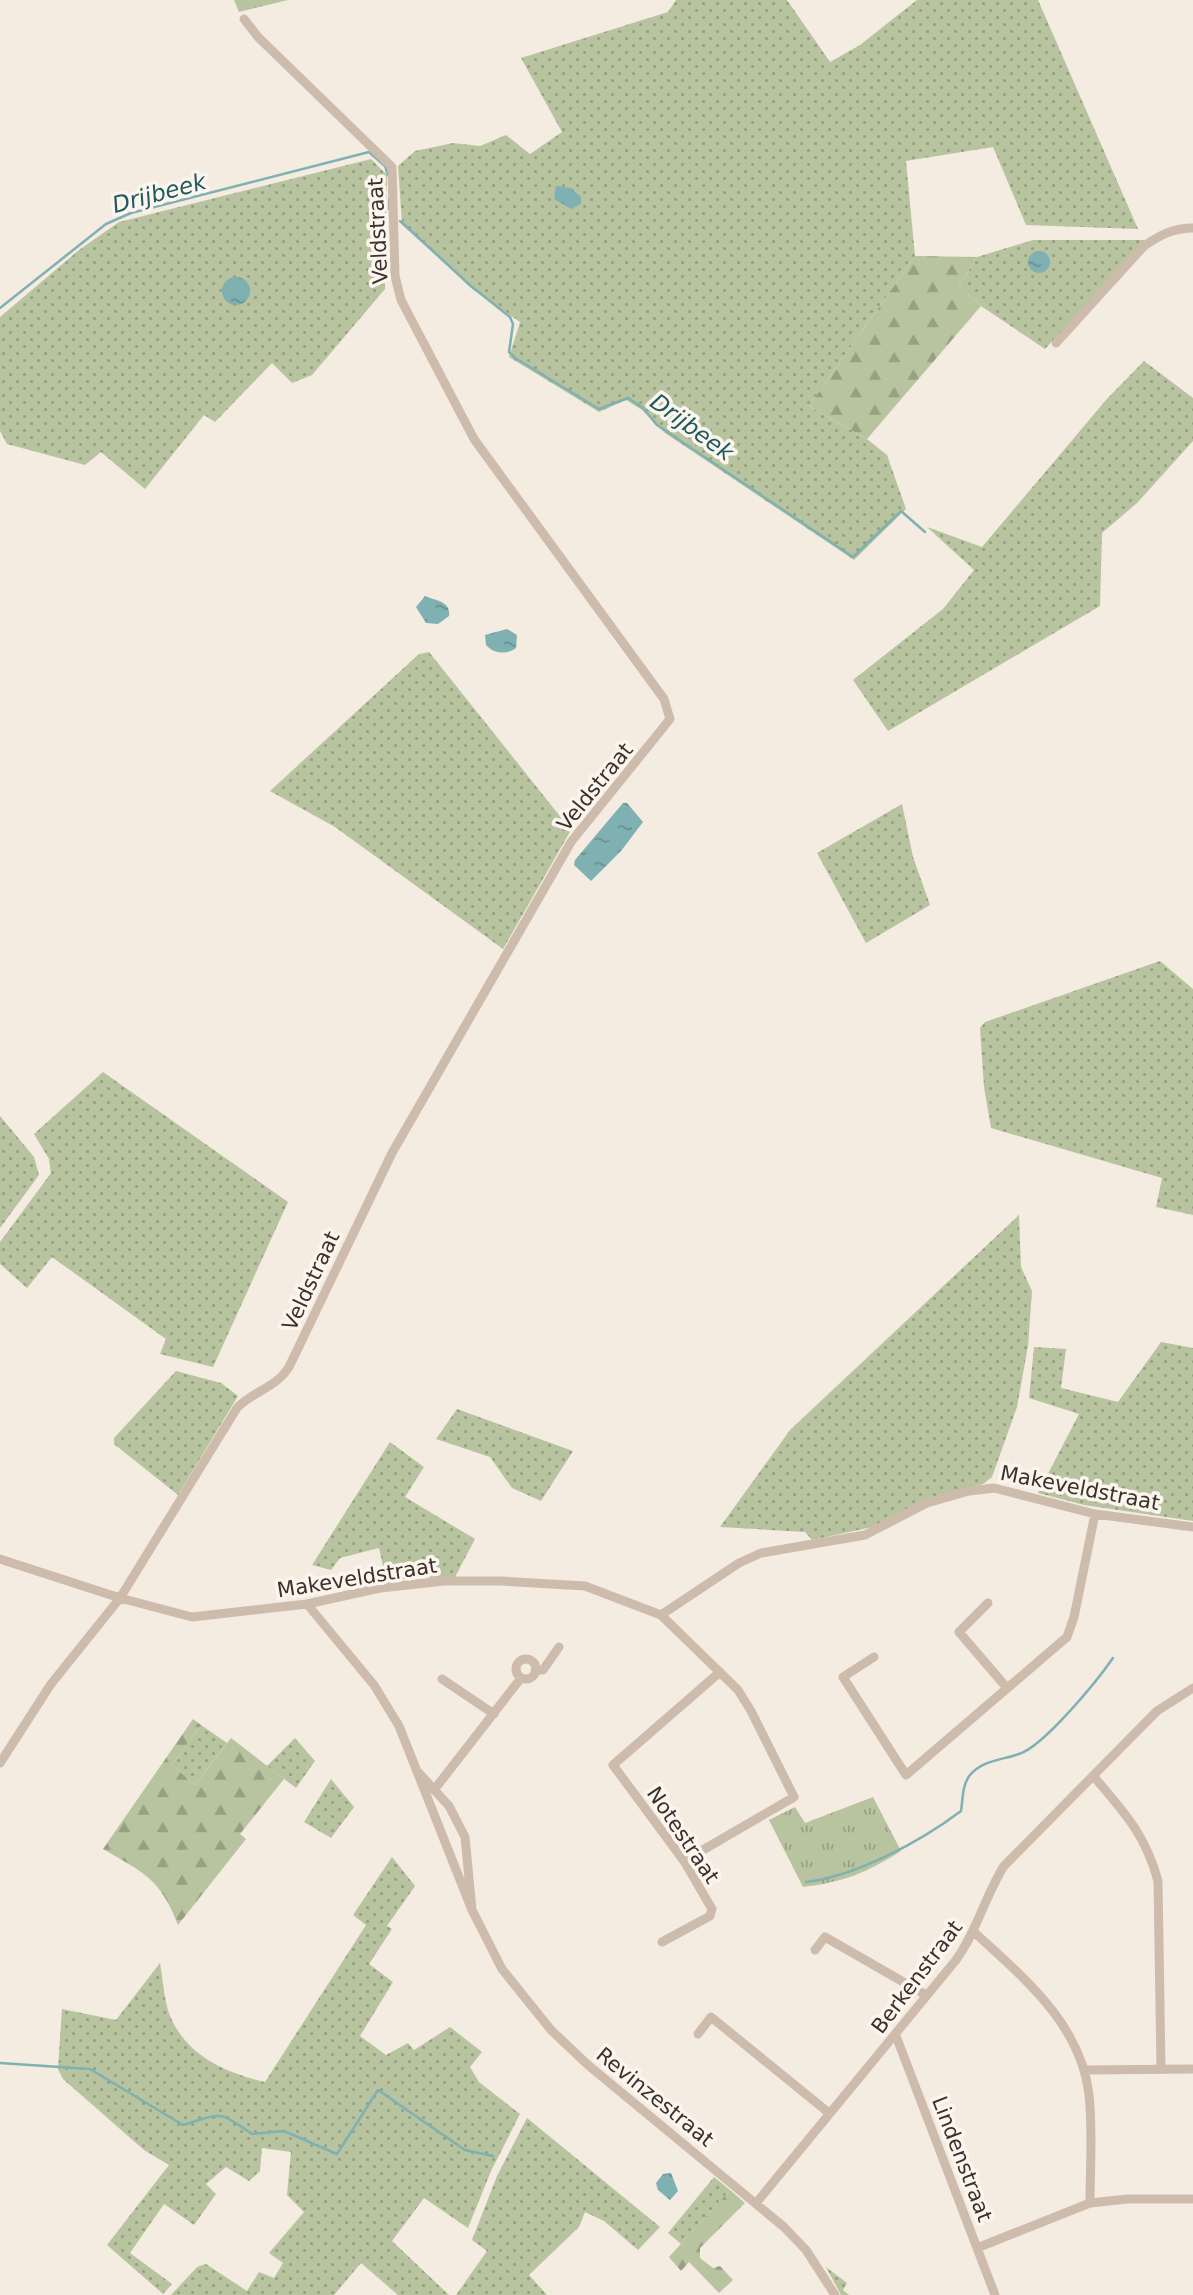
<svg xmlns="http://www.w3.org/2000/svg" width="1193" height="2295" viewBox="0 0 1193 2295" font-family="'DejaVu Sans',sans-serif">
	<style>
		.grass { fill: url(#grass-dots) }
		.forest { fill: url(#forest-firs) }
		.park { fill: url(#park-tufts) }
		.water { fill: url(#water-ripples) }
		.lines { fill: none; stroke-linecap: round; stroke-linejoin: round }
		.stream { stroke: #7fb0b2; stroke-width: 2.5 }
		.minor { stroke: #cdbbac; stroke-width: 9 }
		.labels { text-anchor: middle; stroke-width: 7; stroke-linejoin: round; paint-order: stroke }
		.street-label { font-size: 21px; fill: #3b302b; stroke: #fbf5ee }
		.water-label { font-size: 23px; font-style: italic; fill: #1f5a5e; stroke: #fbf5ee }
	</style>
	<defs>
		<pattern id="grass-dots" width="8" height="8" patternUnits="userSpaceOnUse" patternTransform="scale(1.75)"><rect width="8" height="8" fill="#b8c4a0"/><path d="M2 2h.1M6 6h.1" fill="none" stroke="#97a083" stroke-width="1.8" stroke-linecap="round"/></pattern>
		<pattern id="forest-firs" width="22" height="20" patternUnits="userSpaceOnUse" patternTransform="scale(1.75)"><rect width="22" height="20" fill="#b8c4a0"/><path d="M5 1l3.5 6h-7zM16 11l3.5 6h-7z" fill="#97a083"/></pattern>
		<pattern id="park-tufts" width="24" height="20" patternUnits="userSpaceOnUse" patternTransform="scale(1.75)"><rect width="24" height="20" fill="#b8c4a0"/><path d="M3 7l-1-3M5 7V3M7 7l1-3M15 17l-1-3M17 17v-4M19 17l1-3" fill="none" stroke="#97a083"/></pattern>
		<pattern id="water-ripples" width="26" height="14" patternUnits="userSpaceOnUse" patternTransform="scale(1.75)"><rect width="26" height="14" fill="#7fb0b2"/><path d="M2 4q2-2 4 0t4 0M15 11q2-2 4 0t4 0" fill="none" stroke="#699091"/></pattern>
	</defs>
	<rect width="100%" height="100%" fill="#f4ebe1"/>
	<path class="grass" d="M676,0H787L830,62L860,45L917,0H1038L1138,229L1026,225L993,147L906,161L915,256L809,406L867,439L887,455L906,509L854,560L665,433L642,410L626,400L599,412L509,357L520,322L471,288L402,223L398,166L415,151L453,143L480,146L506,135L530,154L562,132L521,58L668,12Z
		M371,159L387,175L385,289L312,375L292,383L272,363L215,422L204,415L145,489L101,452L85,465L7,444L0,431V317L79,250L119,222Z
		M1033,240H1145L1045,349L981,306L959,286L977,257Z
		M1144,361L1193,398V441L1137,503L1102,533L1100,606L888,731L853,680L943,609L974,570L927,527L982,547L1106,400Z
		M429,652L571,830L503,949L335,827L270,791L419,654Z
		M902,804L913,857L930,905L866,943L817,853Z
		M1160,961L1193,989V1215L1156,1207L1162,1178L991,1128L984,1087L980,1028L985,1022Z
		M103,1072L288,1202L213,1367L160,1354L166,1339L52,1257L27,1288L0,1264V1242L51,1173L49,1159L34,1134Z
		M0,1116L34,1157L39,1175L0,1228Z
		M1019,1215L1021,1267L1032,1291L1028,1346L1017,1407L992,1477L983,1484L929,1498L877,1526L812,1540L805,1532L720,1527L790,1430Z
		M1161,1342L1193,1348V1521L1084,1505L1038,1493L1079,1414L1029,1398L1034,1347L1066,1349L1061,1388L1118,1402Z
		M176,1371L221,1383L238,1396L178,1495L114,1444V1438Z
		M457,1409L573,1451L541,1501L512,1488L490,1457L436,1439Z
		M390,1442L424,1467L405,1497L475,1539L455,1577L409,1578L387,1583L379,1548L340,1558L331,1570L312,1565Z
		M201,1725L227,1743L195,1785L172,1765Z
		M295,1738L315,1761L296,1788L267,1766Z
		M331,1779L354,1807L331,1838L304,1822Z
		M392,1857L415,1886L387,1926L392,1929L369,1964L393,1982L360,2036L386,2055L408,2043L414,2050L450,2027L482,2052L470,2067L479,2082L520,2114L491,2171L468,2228L424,2198L392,2241L449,2295H398L361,2263L334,2295H171L197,2267L206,2264L247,2291L259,2272L274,2278L283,2263L269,2253L304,2212L287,2195L291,2152L262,2148L260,2171L249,2181L226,2167L206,2184L216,2194L194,2225L164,2204L130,2253L172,2284L163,2294L107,2245L169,2165L144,2150L63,2079L58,2069L62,2009L116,2020L160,1963C163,1979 164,2001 170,2016C187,2056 226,2073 265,2082L366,1925L353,1915Z
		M527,2118L660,2227L638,2250L604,2221L585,2212L579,2227L529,2275L547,2295H456L487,2251L472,2240L497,2176Z
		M714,2177L730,2190L681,2244L668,2233Z
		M826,2267L847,2283L843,2290L849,2295H841Z"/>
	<path class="forest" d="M915,256L977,257L959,286L981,306L867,439L809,406Z
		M193,1719L201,1725L172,1765L195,1785L231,1738L284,1779L240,1834L246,1839L178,1925C160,1878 144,1873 103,1849Z
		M730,2190L745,2203L700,2248V2258L713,2268L720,2266L733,2280L719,2293L689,2262L681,2271L669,2257Z"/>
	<path class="park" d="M234,0H288L239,12Z
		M873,1797L901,1851C866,1873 844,1882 803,1887L769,1820L795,1807L805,1823Z"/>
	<path class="water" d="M556,186L571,188L581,197V204L571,209L554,199Z
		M1028 262a11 11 0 1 1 22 0a11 11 0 1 1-22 0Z
		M222 291a14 14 0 1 1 28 0a14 14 0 1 1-28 0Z
		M425,596C436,601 451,601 449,616L438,624L426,623L416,607Z
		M507,629L517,635L516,648C507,655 494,654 486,645L485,635Z
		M623,803H627L643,822L621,851L591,881L574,865L575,860Z
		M671,2173L678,2191L670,2200L658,2190L656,2183L663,2174Z"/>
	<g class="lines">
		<path class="stream" d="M389,199V209
			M400,221L471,286L510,317L513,324L509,352L515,358L599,409L628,398L643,408L657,425L853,557L901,511L925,532
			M0,308L106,224L131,213L369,152L385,166L388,175
			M806,1882C856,1876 920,1842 961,1811C963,1799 962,1785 970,1775C983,1760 1002,1760 1019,1754C1044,1746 1097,1681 1113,1658
			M0,2063L90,2069L183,2125C223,2113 217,2110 252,2134L284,2131L337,2154L378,2090L465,2150L493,2156"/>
		<path class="minor" d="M1056,343L1144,246C1160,235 1173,228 1193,228
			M0,1559L120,1598L192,1617L307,1604L380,1588L444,1581H501L585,1586L661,1615L739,1563L761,1553L865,1535L927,1503L969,1491L994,1488L1095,1514L1193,1527
			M988,1603L959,1632L1007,1688
			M307,1604L374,1685L399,1726L472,1910L465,1837L449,1806L418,1772
			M661,1615L738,1690L751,1711L794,1797L684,1861
			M874,1657L843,1677L906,1775L1067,1637L1074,1617L1095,1514
			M516 1669a10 10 0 1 1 20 0a10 10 0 1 1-20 0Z
			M535,1670H543L559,1647
			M442,1679L494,1714
			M0,1763L51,1684L120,1598L237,1408C253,1391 276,1388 289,1367L392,1153L571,842L670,719L664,699L474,439L401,300L395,276L392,167L258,37L244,19
			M1095,1778C1125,1813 1146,1836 1158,1881L1161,2069
			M434,1790L521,1678
			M472,1910L502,1969L551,2030L588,2065L784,2227L806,2250L835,2295
			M974,1932C1024,1978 1081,2024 1089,2095C1093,2131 1090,2168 1090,2203
			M662,1942L710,1916L712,1909L684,1861L613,1765L720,1672
			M815,1950L825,1937L926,1995
			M698,2034L711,2017L829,2113
			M896,2036L995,2295
			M1085,2070L1193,2069
			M757,2202L956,1960C977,1931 985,1896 1004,1866L1157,1711L1193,1688
			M977,2248L1090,2203L1127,2199H1193"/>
	</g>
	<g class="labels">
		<g class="street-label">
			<text transform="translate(378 231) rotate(-93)" y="7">Veldstraat</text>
			<text transform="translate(595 787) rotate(-51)" y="7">Veldstraat</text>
			<text transform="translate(311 1281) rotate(-65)" y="7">Veldstraat</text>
			<text transform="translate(1080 1488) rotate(11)" y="7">Makeveldstraat</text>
			<text transform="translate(357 1578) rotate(-9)" y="7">Makeveldstraat</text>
			<text transform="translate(683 1835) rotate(56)" y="7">Notestraat</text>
			<text transform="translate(917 1977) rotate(-53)" y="7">Berkenstraat</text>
			<text transform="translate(655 2097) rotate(39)" y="7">Revinzestraat</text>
			<text transform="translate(962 2159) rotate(69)" y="7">Lindenstraat</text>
		</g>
		<g class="water-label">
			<text transform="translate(159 193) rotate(-15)" y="8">Drijbeek</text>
			<text transform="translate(692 427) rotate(36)" y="8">Drijbeek</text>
		</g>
	</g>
</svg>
